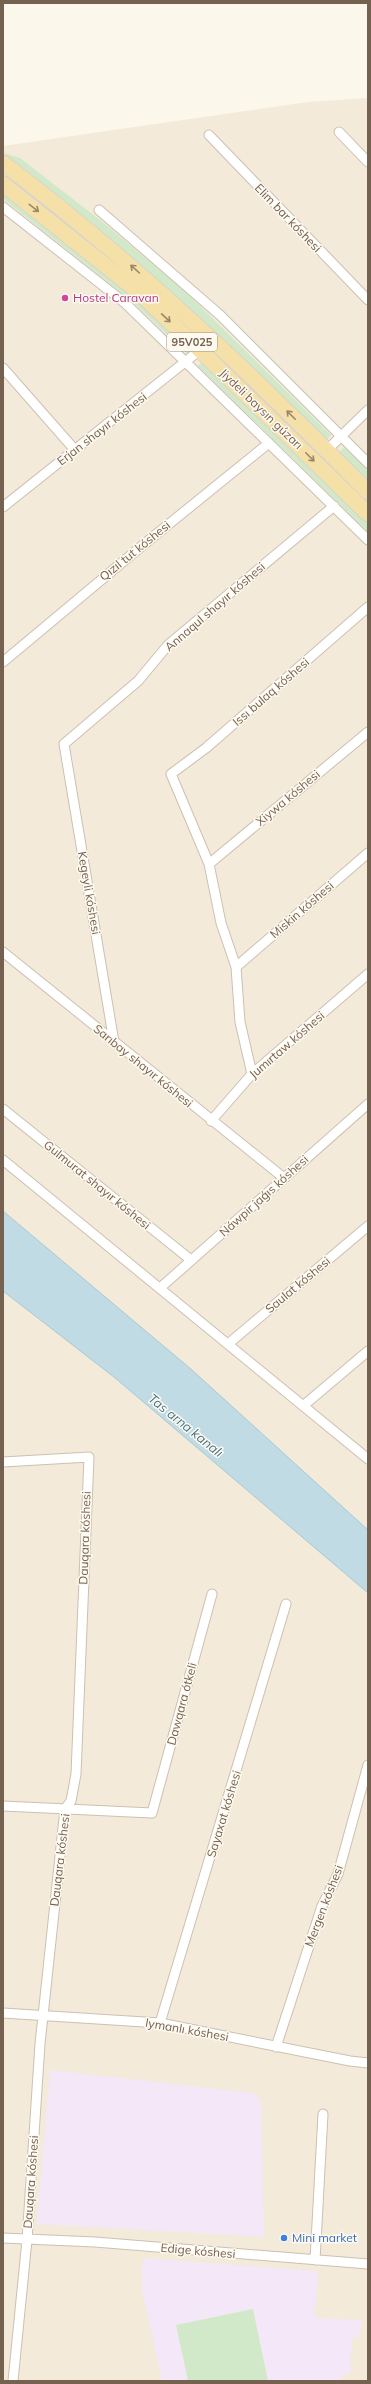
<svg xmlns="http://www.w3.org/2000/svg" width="371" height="2384" viewBox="0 0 371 2384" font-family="Mulish,sans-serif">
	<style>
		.residential { fill: #f3ead9 }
		.education { fill: #f4e7f8 }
		.green { fill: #d2e9c9 }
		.water { fill: #c0dbe4; stroke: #a6c9d6 }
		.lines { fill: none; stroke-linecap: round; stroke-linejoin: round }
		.street-casing { stroke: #cdc0b1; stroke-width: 11 }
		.primary-casing { stroke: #d8d3ce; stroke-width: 17 }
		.street { stroke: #fff; stroke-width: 9 }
		.primary { stroke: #f5e1a8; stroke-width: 15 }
		.oneway { stroke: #9b876a }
		.hotel-dot { fill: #d1479c; stroke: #fefaf1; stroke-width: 1.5 }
		.shop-dot { fill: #3f7fe0; stroke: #fefaf1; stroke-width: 1.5 }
		.labels { text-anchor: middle; stroke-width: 3; stroke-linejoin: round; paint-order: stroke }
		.shield { fill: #fefaf1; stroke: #9e8f80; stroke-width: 1 }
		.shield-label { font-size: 11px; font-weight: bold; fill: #75614f }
		.street-label { font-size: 12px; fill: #75614f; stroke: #fefaf1 }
		.hotel-label { font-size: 12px; fill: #b23c85; stroke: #fefaf1; text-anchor: start }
		.shop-label { font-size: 12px; fill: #366cbe; stroke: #fefaf1; text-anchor: start }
		.water-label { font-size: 13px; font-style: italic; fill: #497587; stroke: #fefaf1 }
	</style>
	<rect width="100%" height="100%" fill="#fbf7eb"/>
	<path class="residential" d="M368,98V2381H3V146L308,102Z"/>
	<path class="education" d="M50,2070L254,2093L261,2101L264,2237L37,2224Z
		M143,2258L318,2271L315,2318L363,2320L358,2338H352L350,2374H342V2381H162L141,2285Z"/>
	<path class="green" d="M3,153L20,158L105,224L186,292L331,435L326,441L172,292Z
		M3,190L138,300L192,351L188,355L134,303L3,199Z
		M203,360L368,522V532L198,366Z
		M346,446L368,468V485L337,454Z
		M253,2309L268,2381H188L176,2325Z"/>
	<path class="water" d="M3,1211L192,1370L368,1530V1593L114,1377L3,1291Z"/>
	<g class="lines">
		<defs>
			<path id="street" d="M339,132L368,162
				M209,135L368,300
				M3,207L125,303L368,540
				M99,210L220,315L368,463
				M3,368L75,450
				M327,450L368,410
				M3,507L200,350
				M3,662L143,545L269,443
				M209,864L368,732
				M3,952L284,1178
				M236,967L368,853
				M114,1042L64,744L138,681L168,645L334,506
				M252,1074L240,1022L236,967L221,923L209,864L171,774L206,748L368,607
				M3,1109L191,1260
				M211,1121L252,1074L368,974
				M3,1160L368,1459
				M160,1288L368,1104
				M228,1344L368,1226
				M303,1406L368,1351
				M3,1462L89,1457L76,1774L71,1801L65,1809L40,2044L27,2240L13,2381
				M3,1806L152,1813L212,1594
				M3,2013L160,2023L350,2061L368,2063
				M160,2023L286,1604
				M276,2047L322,1906L338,1874L368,1765
				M3,2238L95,2242L368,2264
				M315,2260L323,2114"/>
			<path id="primary" d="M3,163C134,262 253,375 368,492
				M3,184L136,290L200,350L368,514"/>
		</defs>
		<use href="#street" class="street-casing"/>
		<use href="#primary" class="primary-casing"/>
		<use href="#street" class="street"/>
		<use href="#primary" class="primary"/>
	</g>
	<defs><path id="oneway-shaft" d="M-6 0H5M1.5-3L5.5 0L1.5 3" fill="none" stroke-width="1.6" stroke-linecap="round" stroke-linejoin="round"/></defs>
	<g class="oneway">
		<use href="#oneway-shaft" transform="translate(34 208) rotate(38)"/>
		<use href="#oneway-shaft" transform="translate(135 269) rotate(-138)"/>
		<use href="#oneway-shaft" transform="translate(166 318) rotate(43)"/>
		<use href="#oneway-shaft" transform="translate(291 415) rotate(-135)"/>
		<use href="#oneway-shaft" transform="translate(310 457) rotate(45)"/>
	</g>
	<circle class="hotel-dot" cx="65" cy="298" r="4"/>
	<circle class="shop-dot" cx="284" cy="2238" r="4"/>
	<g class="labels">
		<rect class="shield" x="167" y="333" width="50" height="18" rx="3"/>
		<g class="shield-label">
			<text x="192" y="346">95V025</text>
		</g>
		<g class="street-label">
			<text transform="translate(288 218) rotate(46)" y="4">Elim bar kóshesi</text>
			<text transform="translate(261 409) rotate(44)" y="4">Jiydeli baysın gúzarı</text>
			<text transform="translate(102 429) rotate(-38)" y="4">Erjan shayır kóshesi</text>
			<text transform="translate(135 551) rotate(-39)" y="4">Qızıl tut kóshesi</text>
			<text transform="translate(215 607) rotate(-41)" y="4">Annaqul shayır kóshesi</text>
			<text transform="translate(271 692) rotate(-41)" y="4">Issı bulaq kóshesi</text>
			<text transform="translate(288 798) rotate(-40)" y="4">Xiywa kóshesi</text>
			<text transform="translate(89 893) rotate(80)" y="4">Kegeyli kóshesi</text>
			<text transform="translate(302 910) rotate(-41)" y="4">Miskin kóshesi</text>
			<text transform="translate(287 1045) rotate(-41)" y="4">Jumırtaw kóshesi</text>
			<text transform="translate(143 1066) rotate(39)" y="4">Sarıbay shayır kóshesi</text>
			<text transform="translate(97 1185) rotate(39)" y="4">Gulmurat shayır kóshesi</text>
			<text transform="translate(264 1196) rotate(-42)" y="4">Náwpir jaǵıs kóshesi</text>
			<text transform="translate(298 1285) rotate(-40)" y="4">Saulat kóshesi</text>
			<text transform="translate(85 1538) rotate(-88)" y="4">Dauqara kóshesi</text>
			<text transform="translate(182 1704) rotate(-75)" y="4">Dawqara ótkeli</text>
			<text transform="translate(224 1814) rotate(-73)" y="4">Sayaxat kóshesi</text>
			<text transform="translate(60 1860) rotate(-83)" y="4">Dauqara kóshesi</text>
			<text transform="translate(324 1906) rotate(-69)" y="4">Mergen kóshesi</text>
			<text transform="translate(187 2030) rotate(10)" y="4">Iymanlı kóshesi</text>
			<text transform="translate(31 2182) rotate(-86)" y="4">Dauqara kóshesi</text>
			<text transform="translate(198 2251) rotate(5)" y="4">Edige kóshesi</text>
		</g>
		<g class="hotel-label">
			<text x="73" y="302">Hostel Caravan</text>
		</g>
		<g class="shop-label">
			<text x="292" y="2242">Mini market</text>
		</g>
		<g class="water-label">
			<text transform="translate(186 1425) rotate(39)" y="5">Tas arna kanalı</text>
		</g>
	</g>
	<rect width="371" height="2384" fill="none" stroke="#75614f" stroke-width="8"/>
</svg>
